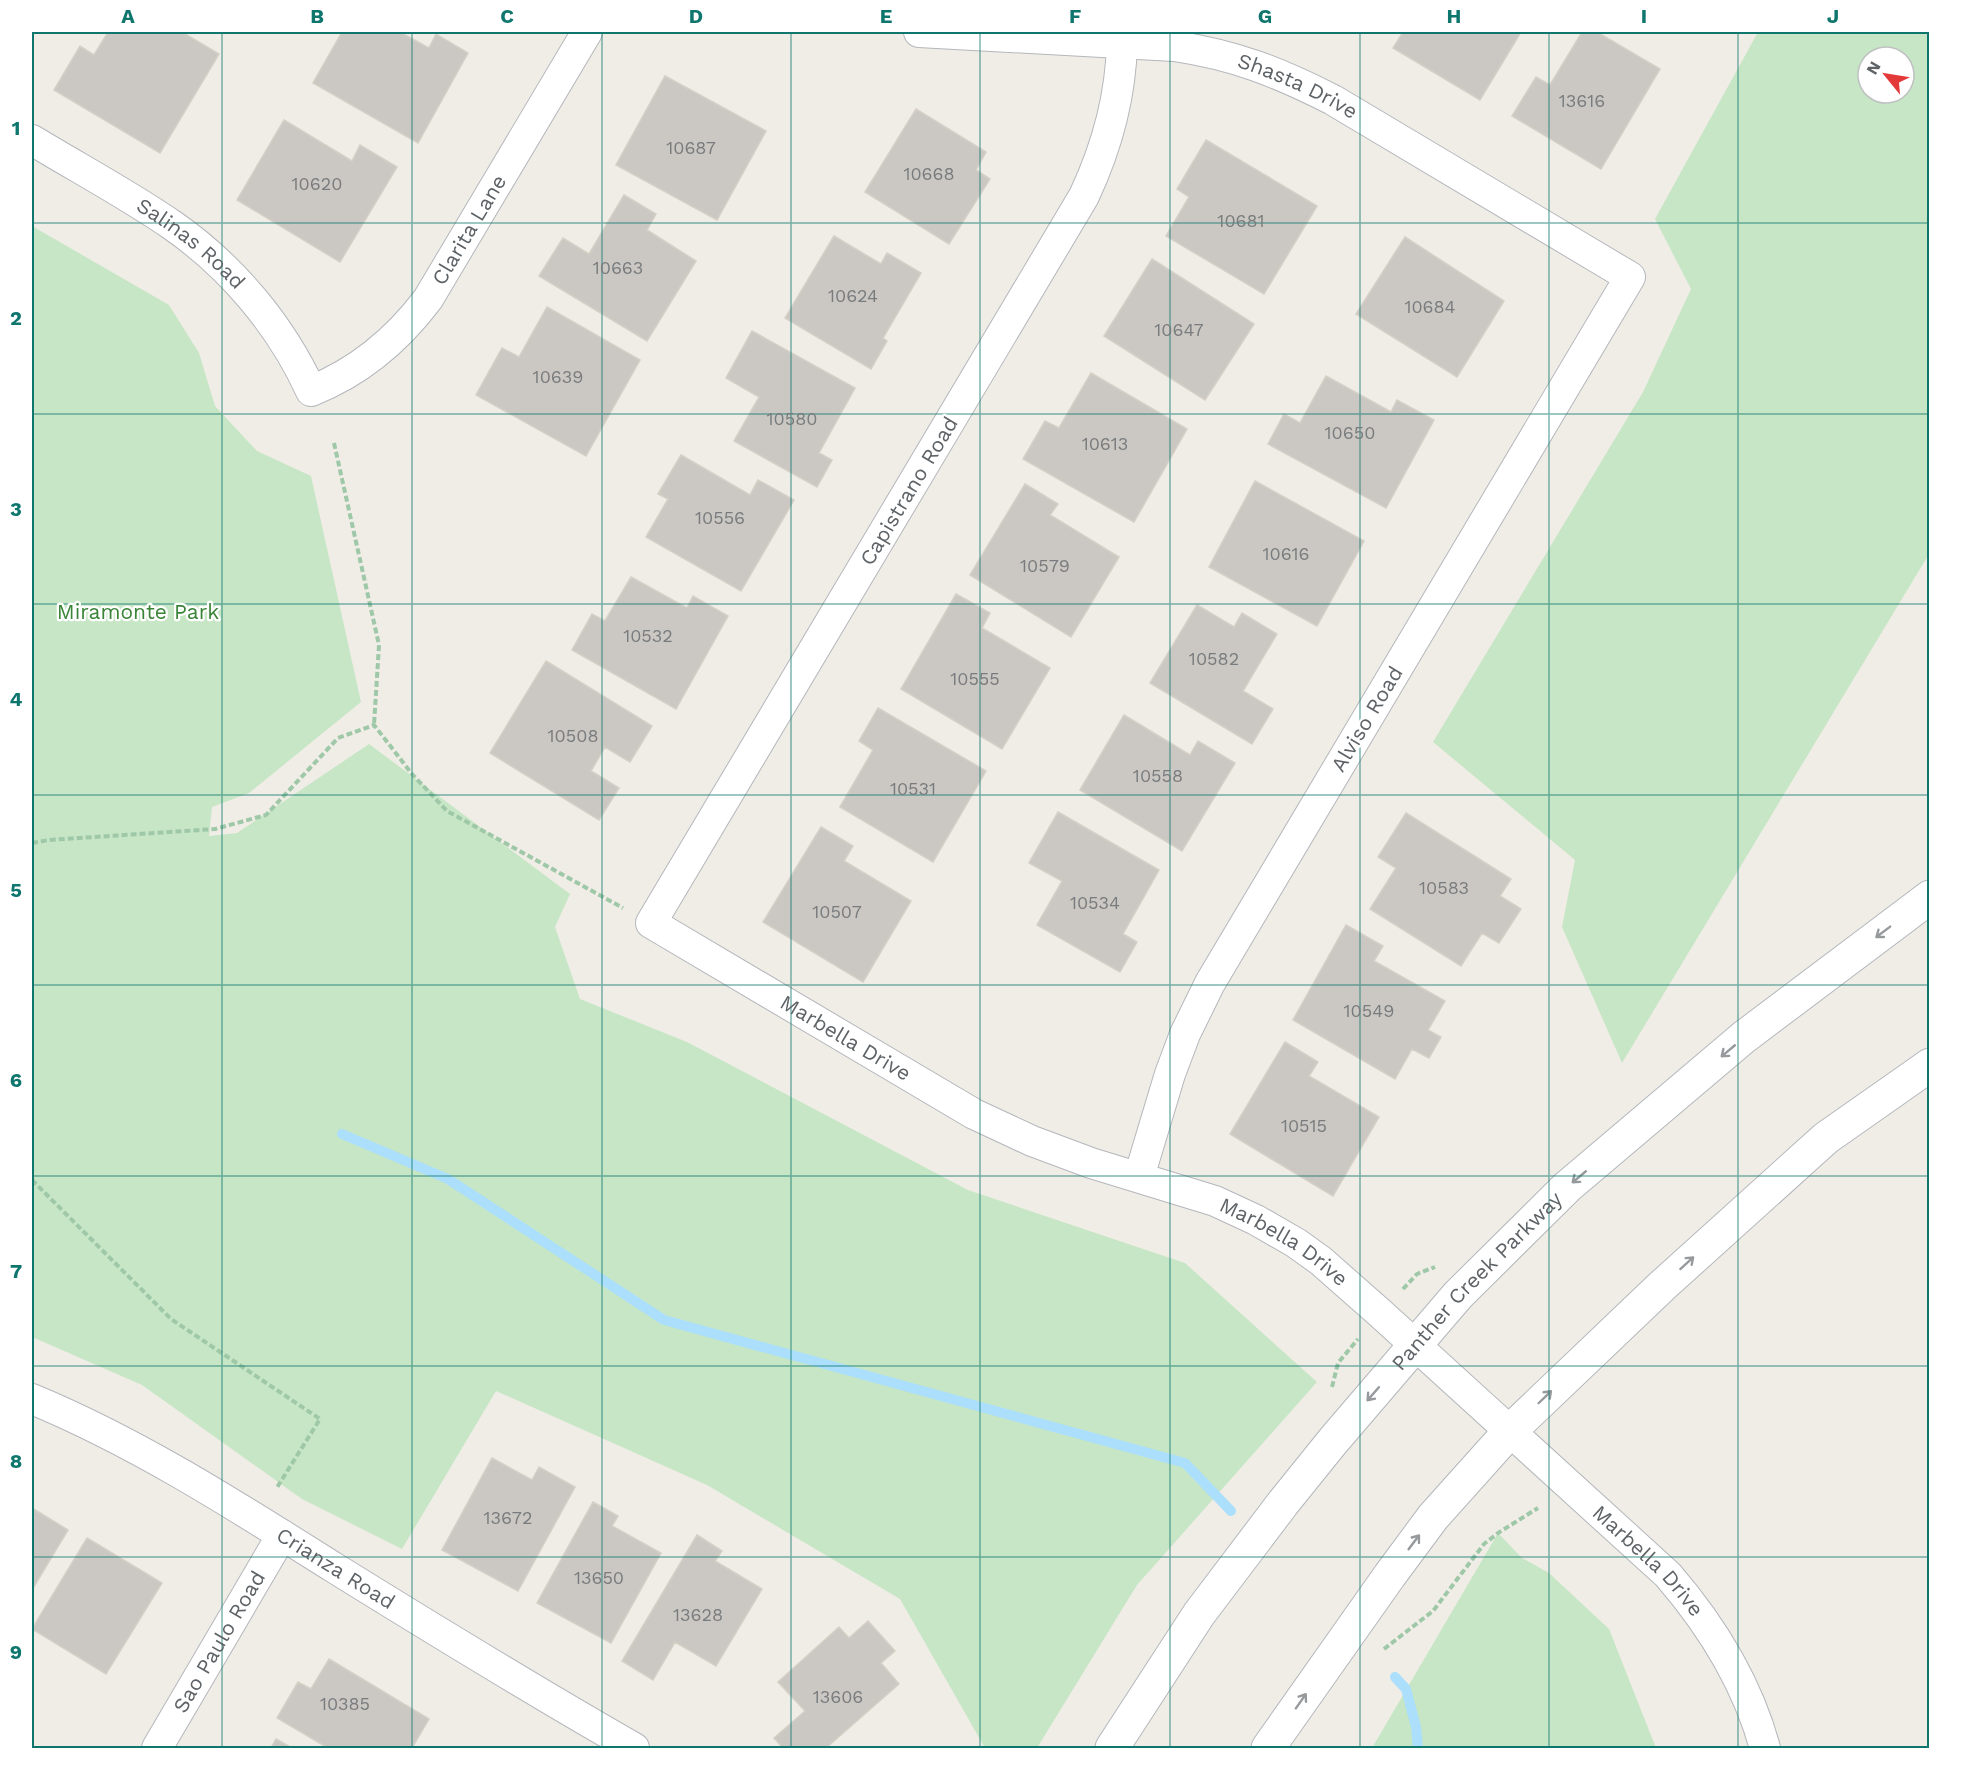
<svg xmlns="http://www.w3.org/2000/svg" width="1961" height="1780" viewBox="0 0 1961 1780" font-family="'Work Sans',sans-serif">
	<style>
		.green { fill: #c7e6c5; fill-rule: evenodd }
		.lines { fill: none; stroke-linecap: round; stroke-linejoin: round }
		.stream { stroke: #abdffc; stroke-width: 10 }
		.building { fill: #cbc8c3; stroke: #d5cfc5; stroke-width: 1.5 }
		.minor-casing { stroke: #b4b7bb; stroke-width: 32 }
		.secondary-casing { stroke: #b3b7bb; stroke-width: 35 }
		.path { stroke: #9ec8a7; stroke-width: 4; stroke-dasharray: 6 3; stroke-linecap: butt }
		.minor { stroke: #fff; stroke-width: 30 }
		.secondary { stroke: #fff; stroke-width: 33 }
		.oneway { stroke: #969a9c }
		.grid { fill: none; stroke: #0f766e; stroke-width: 1.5; stroke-opacity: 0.55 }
		.labels { text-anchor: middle; stroke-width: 4.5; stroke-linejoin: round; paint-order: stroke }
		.number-label { font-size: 18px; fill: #797c7e }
		.street-label { font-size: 21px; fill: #5e6367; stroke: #fff }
		.park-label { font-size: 21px; fill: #3a8438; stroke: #fff }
		.neatline { fill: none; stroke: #0f766e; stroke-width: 2 }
		.grid-label { font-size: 20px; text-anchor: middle; font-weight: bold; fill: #0f766e }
	</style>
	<rect width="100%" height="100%" fill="#f0ede7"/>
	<path class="green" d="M1758,32H1929V554L1622,1063L1562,927L1575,860L1433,742L1643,392L1691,289L1655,219ZM1868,57H1904V93H1868Z
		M32,226L169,305L199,353L215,406L257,451L311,476L361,702L249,793L212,807L209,836L237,833L369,744L570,894L555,927L580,999L687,1042L968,1190L1185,1263L1317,1382L1137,1585L1037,1748H985L900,1599L707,1485L496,1391L402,1549L302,1499L142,1385L32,1337Z
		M1498,1533L1522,1558L1549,1573L1609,1629L1656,1748H1372Z"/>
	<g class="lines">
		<path class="stream" d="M342,1134L448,1179L664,1320L1185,1463L1231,1511
			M1395,1677L1406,1689L1416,1727L1418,1748"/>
	</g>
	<path class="building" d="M108,32H182L219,54L160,153L54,90L80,46L94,55Z
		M342,32H400L429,48L436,34L468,53L418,143L313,83Z
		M1403,32H1521L1480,100L1393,48Z
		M1582,32H1597L1660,69L1601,169L1512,116L1536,77L1550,85Z
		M665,76L766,131L717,220L616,165Z
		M916,109L986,152L976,170L990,179L949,244L865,192Z
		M284,120L352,161L360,145L397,167L340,262L237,200Z
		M1206,140L1317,206L1264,294L1166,236L1189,197L1177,189Z
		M624,195L656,214L647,230L696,261L647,341L539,276L563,238L589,254Z
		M834,236L881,264L887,253L921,273L883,338L887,341L871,369L785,318Z
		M1405,237L1504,301L1457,377L1356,314Z
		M1152,259L1254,324L1205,400L1104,336Z
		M547,307L640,360L586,456L476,395L502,348L519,357Z
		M752,331L855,388L819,453L832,460L817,487L734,441L759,397L726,378Z
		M1091,373L1187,429L1134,522L1023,459L1045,421L1059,428Z
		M1326,376L1391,412L1397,400L1434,420L1386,508L1268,444L1284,414L1300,423Z
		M681,455L750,495L758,480L794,500L741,591L646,537L668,499L658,494Z
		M1255,481L1364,541L1317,626L1209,567Z
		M1025,484L1058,504L1050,515L1119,557L1071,637L970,575Z
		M631,577L687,608L693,596L728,616L676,709L572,650L592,614L605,621Z
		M956,594L990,613L982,628L1050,668L1002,749L901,689Z
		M1197,605L1234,627L1242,613L1277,634L1243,691L1273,709L1252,744L1150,683Z
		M546,661L652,726L630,762L605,747L591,771L619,788L599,820L490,753Z
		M878,708L986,771L933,862L840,807L873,750L859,741Z
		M1124,715L1190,755L1198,741L1235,763L1182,851L1080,790Z
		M1058,812L1159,870L1123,934L1137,942L1120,972L1037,925L1062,881L1029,863Z
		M1406,813L1511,879L1500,896L1521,909L1499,943L1482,933L1461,966L1370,909L1396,868L1378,857Z
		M821,827L853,846L844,861L911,901L863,982L763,922Z
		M1346,925L1383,946L1374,961L1445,1001L1428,1030L1441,1037L1429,1058L1412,1049L1395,1079L1293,1020Z
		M1285,1042L1318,1062L1309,1076L1379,1117L1333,1196L1230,1134Z
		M492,1458L532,1480L539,1467L575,1487L518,1591L442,1550Z
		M593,1502L618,1516L612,1526L661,1553L611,1643L537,1603Z
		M32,1508L68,1530L32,1590Z
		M697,1535L722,1551L715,1561L762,1589L716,1666L675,1642L653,1680L622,1661Z
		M87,1538L162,1583L106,1674L32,1629Z
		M868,1621L895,1651L881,1663L899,1684L826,1748H783L774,1738L805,1711L778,1682L839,1627L849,1638Z
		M329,1659L429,1719L412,1748H328L277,1718L298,1682L311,1689Z
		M276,1739L292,1748H271Z"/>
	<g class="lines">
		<defs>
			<g id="minor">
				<path id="s1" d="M919,32L1174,46C1235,55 1278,72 1333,100L1630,277L1210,983L1185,1034L1170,1074L1139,1177"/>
				<path id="s2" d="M1122,42C1121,97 1107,147 1084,196L651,923L974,1114L1032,1141L1091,1163L1215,1201L1256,1220L1296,1243L1321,1261L1380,1313L1668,1575C1712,1626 1747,1682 1765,1748"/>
				<path id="s3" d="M32,140C78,168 127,194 172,225C231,266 281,325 311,391C359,372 397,340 428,299L587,32"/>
				<path id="s4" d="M32,1399C138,1443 236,1506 333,1567C433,1629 532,1690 634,1748"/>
				<path id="s5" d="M157,1748L282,1535"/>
			</g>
			<g id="secondary">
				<path id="s6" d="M1112,1748L1199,1614L1283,1503L1333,1441L1458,1295L1567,1187L1744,1037L1930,897"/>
				<path d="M1268,1748L1390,1575L1433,1517L1510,1431L1662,1286L1826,1138L1930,1065"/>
			</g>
		</defs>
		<use href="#minor" class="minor-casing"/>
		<use href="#secondary" class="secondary-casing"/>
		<path class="path" d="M334,443L379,645L374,725
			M32,843L49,840L215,829L266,815L338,738L374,725L412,774L447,811L623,908
			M32,1180L171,1319L320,1419L276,1489
			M1403,1289L1417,1274L1435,1267
			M1332,1387L1338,1363L1358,1339
			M1384,1649L1433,1611L1484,1544L1498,1533L1538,1508"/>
		<use href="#minor" class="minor"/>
		<use href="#secondary" class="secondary"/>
	</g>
	<defs><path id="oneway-shaft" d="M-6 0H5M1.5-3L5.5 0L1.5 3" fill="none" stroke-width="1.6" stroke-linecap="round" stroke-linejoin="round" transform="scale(1.5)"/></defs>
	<g class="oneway">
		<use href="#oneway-shaft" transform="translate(1883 932) rotate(143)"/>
		<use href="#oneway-shaft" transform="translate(1728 1051) rotate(140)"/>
		<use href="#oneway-shaft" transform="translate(1579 1177) rotate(140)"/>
		<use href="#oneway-shaft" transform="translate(1687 1263) rotate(-42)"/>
		<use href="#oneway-shaft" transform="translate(1373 1394) rotate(131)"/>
		<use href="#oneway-shaft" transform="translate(1545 1397) rotate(-44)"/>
		<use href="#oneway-shaft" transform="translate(1414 1542) rotate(-53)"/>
		<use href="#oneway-shaft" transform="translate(1301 1701) rotate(-55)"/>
	</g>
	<path class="grid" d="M222,32V1748M412,32V1748M602,32V1748M791,32V1748M980,32V1748M1170,32V1748M1360,32V1748M1549,32V1748M1738,32V1748M32,223H1930M32,414H1930M32,604H1930M32,795H1930M32,985H1930M32,1176H1930M32,1366H1930M32,1557H1930"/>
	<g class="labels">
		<g class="number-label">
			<text x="1582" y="107">13616</text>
			<text x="691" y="154">10687</text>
			<text x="929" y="180">10668</text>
			<text x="317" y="190">10620</text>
			<text x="1241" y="227">10681</text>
			<text x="618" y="274">10663</text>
			<text x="853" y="302">10624</text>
			<text x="1430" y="313">10684</text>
			<text x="1179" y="336">10647</text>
			<text x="558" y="383">10639</text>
			<text x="792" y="425">10580</text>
			<text x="1350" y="439">10650</text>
			<text x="1105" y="450">10613</text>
			<text x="720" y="524">10556</text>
			<text x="1286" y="560">10616</text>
			<text x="1045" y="572">10579</text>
			<text x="648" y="642">10532</text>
			<text x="1214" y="665">10582</text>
			<text x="975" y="685">10555</text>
			<text x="573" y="742">10508</text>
			<text x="1158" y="782">10558</text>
			<text x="913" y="795">10531</text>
			<text x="1444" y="894">10583</text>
			<text x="1095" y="909">10534</text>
			<text x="837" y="918">10507</text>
			<text x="1369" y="1017">10549</text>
			<text x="1304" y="1132">10515</text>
			<text x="508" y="1524">13672</text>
			<text x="599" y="1584">13650</text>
			<text x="698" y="1621">13628</text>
			<text x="838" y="1703">13606</text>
			<text x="345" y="1710">10385</text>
		</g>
		<g class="street-label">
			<text dy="7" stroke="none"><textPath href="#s1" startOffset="386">Shasta Drive</textPath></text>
			<text dy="7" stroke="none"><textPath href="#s3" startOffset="614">Clarita Lane</textPath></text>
			<text dy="7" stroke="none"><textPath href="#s3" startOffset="190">Salinas Road</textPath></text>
			<text transform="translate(909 491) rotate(-59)" y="7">Capistrano Road</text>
			<text transform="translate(1367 719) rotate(-59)" y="7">Alviso Road</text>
			<text dy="7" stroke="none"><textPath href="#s2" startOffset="1232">Marbella Drive</textPath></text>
			<text dy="7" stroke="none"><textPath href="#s2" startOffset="1718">Marbella Drive</textPath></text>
			<text dy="7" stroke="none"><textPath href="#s6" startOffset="594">Panther Creek Parkway</textPath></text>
			<text dy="7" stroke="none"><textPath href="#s2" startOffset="2204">Marbella Drive</textPath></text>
			<text dy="7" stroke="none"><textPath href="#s4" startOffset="348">Crianza Road</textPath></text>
			<text dy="7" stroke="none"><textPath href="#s5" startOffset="123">Sao Paulo Road</textPath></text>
		</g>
		<g class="park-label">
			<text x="138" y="619">Miramonte Park</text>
		</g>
	</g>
	<rect width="1961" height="1780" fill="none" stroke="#ffffff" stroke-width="66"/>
	<g transform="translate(1886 75) rotate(300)"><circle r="28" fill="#ffffff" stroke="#bfc1c2" stroke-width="1.5"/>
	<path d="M0-4.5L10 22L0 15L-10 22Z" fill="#e43939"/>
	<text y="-9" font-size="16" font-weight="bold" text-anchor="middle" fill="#5e6367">N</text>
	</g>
	<rect x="33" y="33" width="1895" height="1714" class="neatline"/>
	<g class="grid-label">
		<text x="128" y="23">A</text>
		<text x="317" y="23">B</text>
		<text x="507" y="23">C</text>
		<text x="696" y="23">D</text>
		<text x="886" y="23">E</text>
		<text x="1075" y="23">F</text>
		<text x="1265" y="23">G</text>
		<text x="1454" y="23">H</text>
		<text x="1644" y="23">I</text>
		<text x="1833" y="23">J</text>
		<text x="16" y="135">1</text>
		<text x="16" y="325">2</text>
		<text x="16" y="516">3</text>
		<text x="16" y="706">4</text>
		<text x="16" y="897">5</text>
		<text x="16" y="1087">6</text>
		<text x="16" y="1278">7</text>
		<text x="16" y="1468">8</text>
		<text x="16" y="1659">9</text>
	</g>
</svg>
